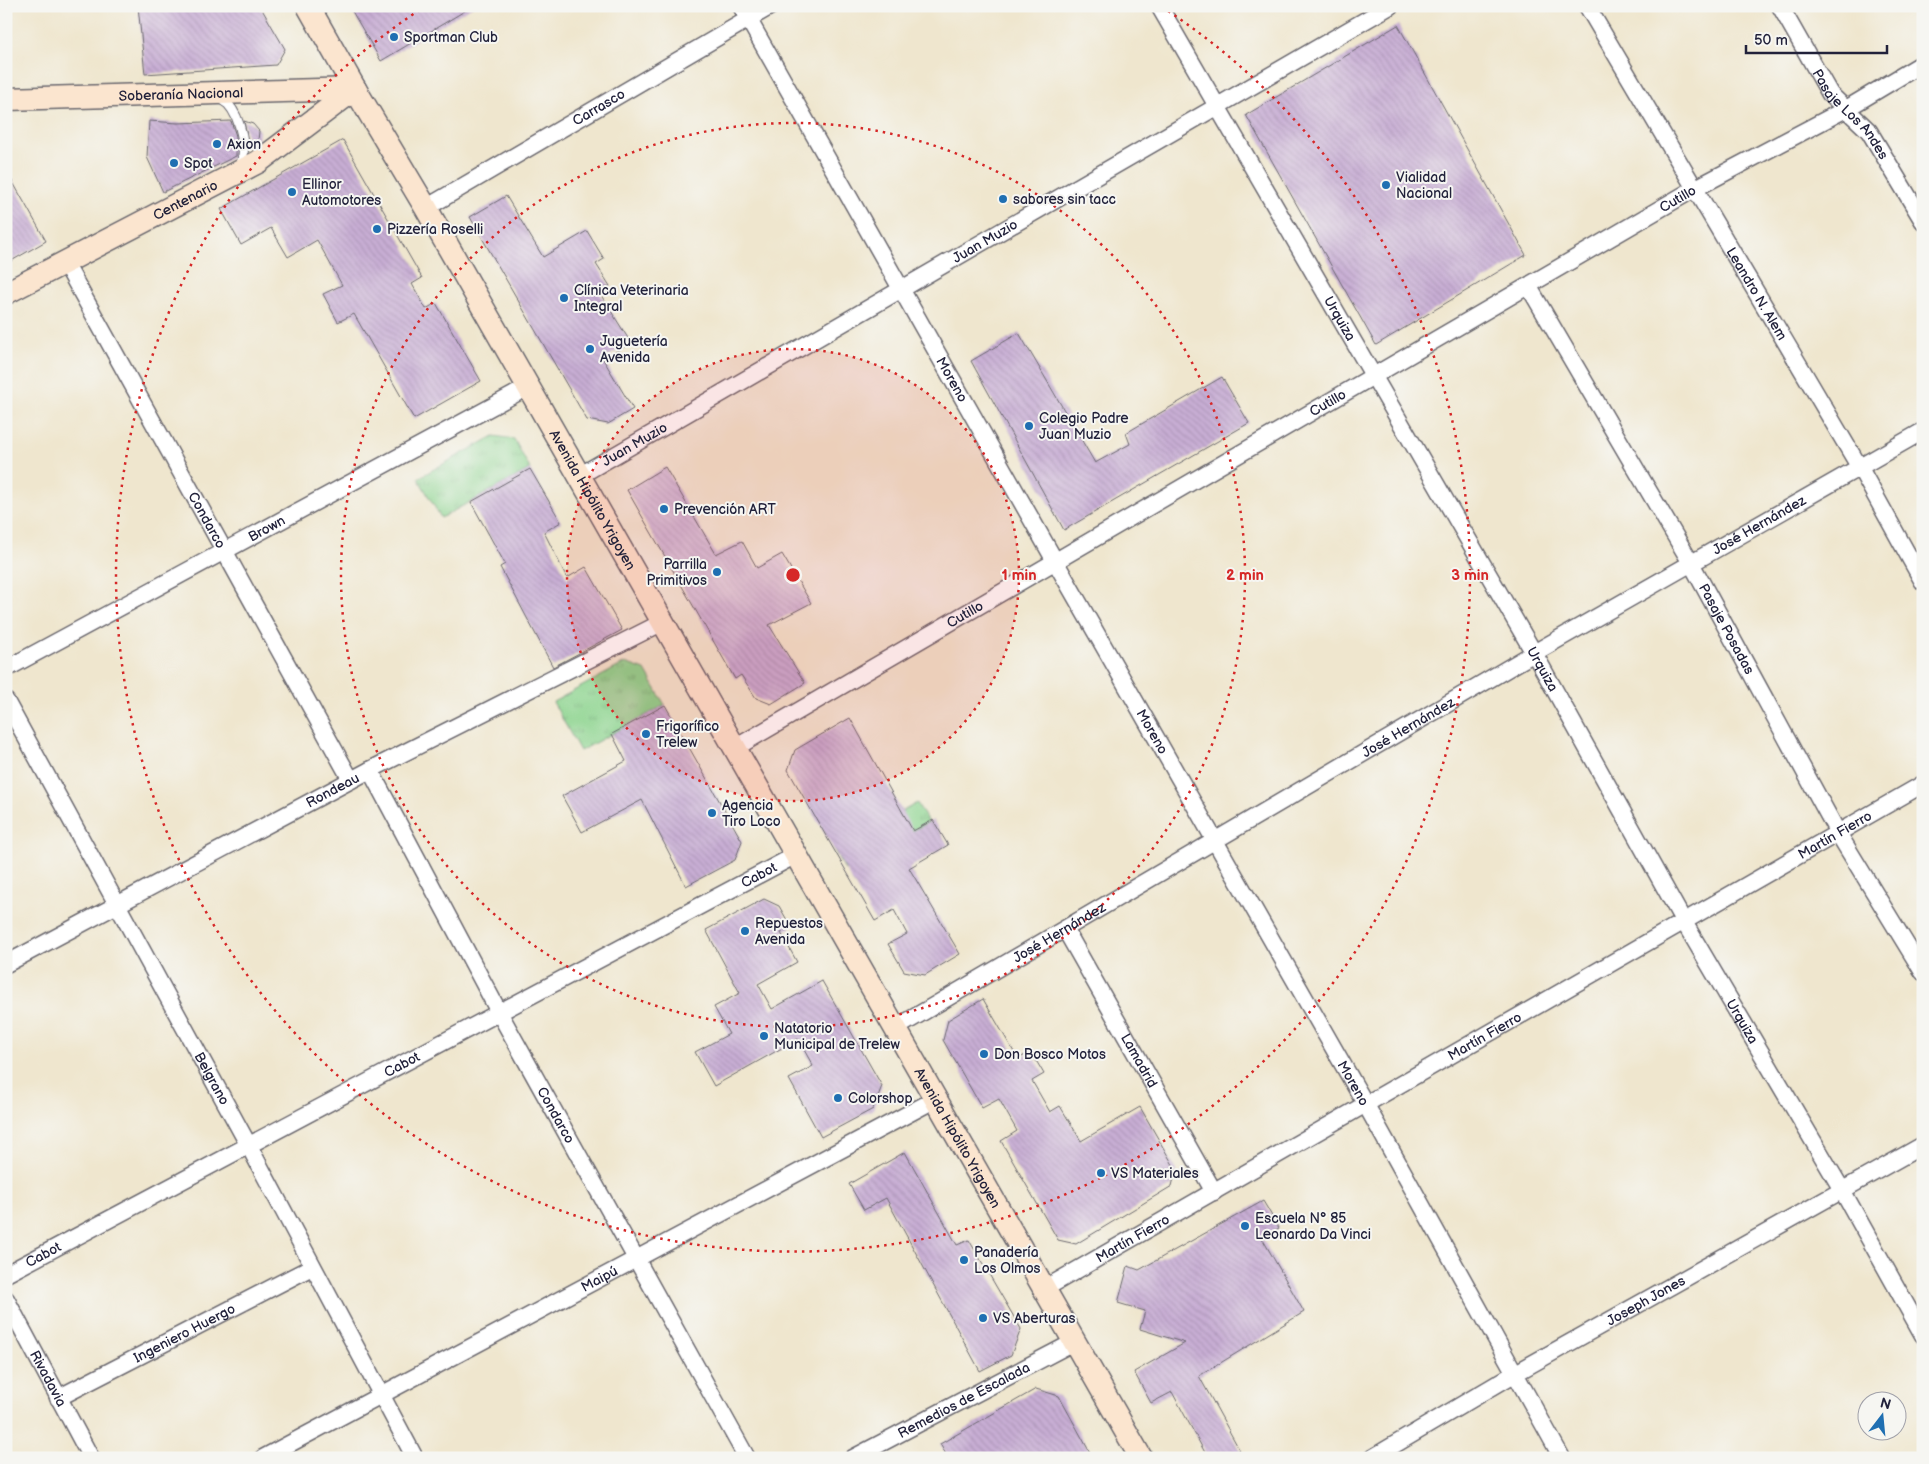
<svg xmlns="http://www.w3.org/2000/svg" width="1929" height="1464" viewBox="0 0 1929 1464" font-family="'Balsamiq Sans',sans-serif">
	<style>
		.grass { fill: url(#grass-tufts); stroke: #587b65 }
		.building { fill: url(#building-back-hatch) }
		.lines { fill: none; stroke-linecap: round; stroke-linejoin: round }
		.lane-casing { stroke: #6a676e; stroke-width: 11 }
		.street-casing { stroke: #6a676e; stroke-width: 19 }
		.secondary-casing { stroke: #6a676e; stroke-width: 25 }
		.lane { stroke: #fff; stroke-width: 9 }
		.street { stroke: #fff; stroke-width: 16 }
		.secondary { stroke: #fbe5cf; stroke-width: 22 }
		.ring { fill: none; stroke: #d62828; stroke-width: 2.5; stroke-dasharray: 2.5 5 }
		.poi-dot { fill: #1f6fb2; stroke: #f6f6f2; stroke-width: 2 }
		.labels { text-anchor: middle; stroke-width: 4; stroke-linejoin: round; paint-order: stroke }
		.poi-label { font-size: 14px; fill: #22223b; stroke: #f6f6f2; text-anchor: start }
		.street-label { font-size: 14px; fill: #22223b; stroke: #f6f6f2 }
		.centre { fill: #d62828; stroke: #f6f6f2; stroke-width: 2.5 }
		.ring-label { font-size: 15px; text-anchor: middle; font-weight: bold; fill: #d62828; stroke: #f6f6f2; stroke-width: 4; stroke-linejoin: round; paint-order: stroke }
	</style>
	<defs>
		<pattern id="grass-tufts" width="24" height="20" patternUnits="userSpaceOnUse" patternTransform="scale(1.25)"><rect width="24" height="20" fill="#8dd48f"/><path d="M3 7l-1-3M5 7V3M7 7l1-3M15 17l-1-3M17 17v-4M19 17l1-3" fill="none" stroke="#79b67c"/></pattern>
		<pattern id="building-back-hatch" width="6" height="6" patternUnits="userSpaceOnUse" patternTransform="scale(1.25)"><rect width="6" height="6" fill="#c8aed4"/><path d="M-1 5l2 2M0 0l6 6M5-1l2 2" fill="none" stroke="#ac95b7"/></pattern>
	</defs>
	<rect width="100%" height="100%" fill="#f6f6f2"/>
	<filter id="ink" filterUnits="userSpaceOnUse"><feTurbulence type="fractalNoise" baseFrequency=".02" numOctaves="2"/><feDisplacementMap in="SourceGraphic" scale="10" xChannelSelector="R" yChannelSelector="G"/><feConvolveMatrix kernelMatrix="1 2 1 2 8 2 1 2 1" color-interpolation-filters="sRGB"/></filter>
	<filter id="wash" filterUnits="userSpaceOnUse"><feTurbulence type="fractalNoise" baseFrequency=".0096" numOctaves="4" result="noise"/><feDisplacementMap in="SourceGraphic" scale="20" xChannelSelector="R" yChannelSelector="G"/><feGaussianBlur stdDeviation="1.12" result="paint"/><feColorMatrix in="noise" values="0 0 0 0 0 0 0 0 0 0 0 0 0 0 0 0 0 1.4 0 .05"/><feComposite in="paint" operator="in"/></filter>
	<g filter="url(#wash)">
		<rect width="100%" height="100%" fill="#efe6ce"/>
		<path class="grass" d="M494,436L514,439L530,469L441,518L418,478Z
			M625,663L645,670L665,705L580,751L553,702Z
			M917,803L928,822L845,870L834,850Z"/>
		<g id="blocks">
			<path class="building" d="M138,6H260L285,49L276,65L145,74Z
				M349,6H473L381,61Z
				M1398,25L1526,255L1376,345L1246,115Z
				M149,121L178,123L231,121L236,136V156L163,192L147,157Z
				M244,121L253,124L259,131L258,141L249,149Z
				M343,140L422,278L412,284L426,309L436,303L481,381L414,419L354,314L338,322L323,294L342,285L317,240L288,257L271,228L241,245L221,209Z
				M6,170L46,241L6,264Z
				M506,196L543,257L587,231L604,259L596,264L610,286L599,292L631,343L603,359L633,409L608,424L587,420L470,217Z
				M1019,333L1095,463L1130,444L1126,433L1222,377L1249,423L1064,530L971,361Z
				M665,467L716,554L742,541L757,568L782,554L811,603L769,625L805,683L771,704L756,698L741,675L735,679L627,490Z
				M530,469L561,522L544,532L567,578L586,567L622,630L553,667L500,567L505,564L471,502Z
				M665,705L742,841L735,860L686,886L642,800L582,832L562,796L626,761L612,734Z
				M850,718L913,831L933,820L948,845L909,868L960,954L925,975L904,971L888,944L907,934L894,910L875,921L788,770L795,750Z
				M764,899L779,906L791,927L781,933L797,962L758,984L772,1009L822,981L882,1086L873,1109L821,1137L789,1079L813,1066L798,1039L714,1086L695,1052L729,1034L714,1007L740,993L706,930Z
				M983,999L1018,1059L1031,1052L1044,1074L1032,1081L1050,1112L1060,1106L1081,1141L1140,1107L1176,1170L1172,1186L1076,1244L1058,1240L1001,1141L1017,1131L999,1099L982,1108L943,1040L948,1020Z
				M905,1152L957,1245L969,1240L1021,1329L1011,1355L980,1371L886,1198L864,1210L849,1184Z
				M1263,1201L1279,1228L1262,1238L1304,1312L1199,1376L1244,1458H1208L1172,1392L1151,1403L1134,1372L1185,1343L1140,1329L1145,1311L1118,1303L1128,1266L1139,1270Z
				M1036,1389L1059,1396L1093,1458H948L940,1444Z"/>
		</g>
	</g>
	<g filter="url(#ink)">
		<use href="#blocks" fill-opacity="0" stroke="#6a676e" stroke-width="1"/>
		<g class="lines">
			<defs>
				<path id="lane" d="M218,97C221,99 225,102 228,104C240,117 249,152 239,167"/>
				<g id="street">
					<path id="s1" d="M741,6L1055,561L1366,1105L1562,1458"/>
					<path id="s2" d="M1159,6L1534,653L1684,922L1842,1190L1923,1335"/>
					<path id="s3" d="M1587,6L1860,468L1923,582"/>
					<path id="s4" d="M1780,6L1830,94L1869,131L1923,221"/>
					<path id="s5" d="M426,208L771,6"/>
					<path id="s6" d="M64,261L351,780"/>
					<path id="s7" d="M1529,287L1691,563L1838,833L1923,972"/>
					<path id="s8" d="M579,476L1390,6"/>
					<path id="s9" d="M6,669L528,387"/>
					<path id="s10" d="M6,701L249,1146L415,1458"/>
					<path id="s11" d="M735,748L1694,189L1846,109L1923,63"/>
					<path id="s12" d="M370,770L500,1014L747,1458"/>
					<path id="s13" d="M1065,929L1214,1192"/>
					<path id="s14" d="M6,964L370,770L663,622"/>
					<path id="s15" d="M896,1028L1534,653L1923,431"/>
					<path id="s16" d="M6,1274L796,855"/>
					<path id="s17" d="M1044,1289L1923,784"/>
					<path id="s18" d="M6,1299L91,1458"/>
					<path id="s19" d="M58,1398L312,1267"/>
					<path id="s20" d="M263,1458L936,1099"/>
					<path id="s21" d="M853,1458L1074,1342"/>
					<path id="s22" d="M1372,1458L1514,1374L1923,1145"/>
				</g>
				<g id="secondary">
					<path id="s23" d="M308,6L355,89L426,208L1141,1458"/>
					<path id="s24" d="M6,99L355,89"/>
					<path id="s25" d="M6,293L258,162L355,89"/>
				</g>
			</defs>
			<use href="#lane" class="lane-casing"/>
			<use href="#street" class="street-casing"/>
			<use href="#secondary" class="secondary-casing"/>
			<use href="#lane" class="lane"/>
			<use href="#street" class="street"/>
			<use href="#secondary" class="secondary"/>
		</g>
	</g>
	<circle cx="793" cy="575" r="226" fill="#d62828" fill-opacity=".12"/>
	<g class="ring">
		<circle cx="793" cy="575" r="226"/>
		<circle cx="793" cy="575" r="452"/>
		<path d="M1162 7A677 677 0 1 1 424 7"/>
	</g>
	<g class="poi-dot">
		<circle cx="394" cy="37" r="5"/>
		<circle cx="217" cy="144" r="5"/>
		<circle cx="174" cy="163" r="5"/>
		<circle cx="1386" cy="185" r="5"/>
		<circle cx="292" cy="192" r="5"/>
		<circle cx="1003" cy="199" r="5"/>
		<circle cx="377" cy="229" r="5"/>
		<circle cx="564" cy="298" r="5"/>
		<circle cx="590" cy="349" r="5"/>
		<circle cx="1029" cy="426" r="5"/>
		<circle cx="664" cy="509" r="5"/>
		<circle cx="717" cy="572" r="5"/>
		<circle cx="646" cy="734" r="5"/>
		<circle cx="712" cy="813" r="5"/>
		<circle cx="745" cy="931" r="5"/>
		<circle cx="764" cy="1036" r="5"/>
		<circle cx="984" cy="1054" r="5"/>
		<circle cx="838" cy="1098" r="5"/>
		<circle cx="1101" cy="1173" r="5"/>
		<circle cx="1245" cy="1226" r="5"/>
		<circle cx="964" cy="1260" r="5"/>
		<circle cx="983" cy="1318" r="5"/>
	</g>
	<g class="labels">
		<g class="poi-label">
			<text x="404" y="42">Sportman Club</text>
			<text x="227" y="149">Axion</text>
			<text x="184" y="168">Spot</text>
			<text x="1396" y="182">Vialidad<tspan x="1396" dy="16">Nacional</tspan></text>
			<text x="302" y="189">Ellinor<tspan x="302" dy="16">Automotores</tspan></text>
			<text x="1013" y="204">sabores sin tacc</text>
			<text x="387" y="234">Pizzería Roselli</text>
			<text x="574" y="295">Clínica Veterinaria<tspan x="574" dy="16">Integral</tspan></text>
			<text x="600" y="346">Juguetería<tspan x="600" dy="16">Avenida</tspan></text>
			<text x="1039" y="423">Colegio Padre<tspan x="1039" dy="16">Juan Muzio</tspan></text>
			<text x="674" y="514">Prevención ART</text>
			<text x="707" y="569" text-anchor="end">Parrilla<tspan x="707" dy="16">Primitivos</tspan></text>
			<text x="656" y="731">Frigorífico<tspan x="656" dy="16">Trelew</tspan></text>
			<text x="722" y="810">Agencia<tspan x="722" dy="16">Tiro Loco</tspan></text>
			<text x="755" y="928">Repuestos<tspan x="755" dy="16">Avenida</tspan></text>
			<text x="774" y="1033">Natatorio<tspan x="774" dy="16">Municipal de Trelew</tspan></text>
			<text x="994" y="1059">Don Bosco Motos</text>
			<text x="848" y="1103">Colorshop</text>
			<text x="1111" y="1178">VS Materiales</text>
			<text x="1255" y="1223">Escuela N° 85<tspan x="1255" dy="16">Leonardo Da Vinci</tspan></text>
			<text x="974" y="1257">Panadería<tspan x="974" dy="16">Los Olmos</tspan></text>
			<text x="993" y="1323">VS Aberturas</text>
		</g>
		<g class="street-label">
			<text dy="5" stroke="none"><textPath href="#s24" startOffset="175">Soberanía Nacional</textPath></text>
			<text dy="5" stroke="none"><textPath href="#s5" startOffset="200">Carrasco</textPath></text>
			<text dy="5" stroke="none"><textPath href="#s4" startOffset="130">Pasaje Los Andes</textPath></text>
			<text dy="5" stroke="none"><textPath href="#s11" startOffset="1091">Cutillo</textPath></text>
			<text dy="5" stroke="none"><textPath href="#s25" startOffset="202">Centenario</textPath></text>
			<text dy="5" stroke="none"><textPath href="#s8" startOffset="469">Juan Muzio</textPath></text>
			<text dy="5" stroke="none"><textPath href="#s3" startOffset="334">Leandro N. Alem</textPath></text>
			<text dy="5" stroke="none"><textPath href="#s2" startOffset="361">Urquiza</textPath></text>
			<text dy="5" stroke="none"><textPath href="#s1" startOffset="429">Moreno</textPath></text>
			<text dy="5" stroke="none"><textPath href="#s11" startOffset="686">Cutillo</textPath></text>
			<text dy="5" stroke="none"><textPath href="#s8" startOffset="64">Juan Muzio</textPath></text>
			<text dy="5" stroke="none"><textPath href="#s23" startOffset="570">Avenida Hipólito Yrigoyen</textPath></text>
			<text dy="5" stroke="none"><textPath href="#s6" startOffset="296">Condarco</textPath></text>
			<text dy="5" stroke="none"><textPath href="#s15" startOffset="999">José Hernández</textPath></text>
			<text dy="5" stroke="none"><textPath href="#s9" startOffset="296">Brown</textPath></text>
			<text dy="5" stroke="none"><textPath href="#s11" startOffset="266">Cutillo</textPath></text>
			<text dy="5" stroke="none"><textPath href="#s7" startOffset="395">Pasaje Posadas</textPath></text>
			<text dy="5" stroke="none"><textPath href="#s2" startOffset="766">Urquiza</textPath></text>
			<text dy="5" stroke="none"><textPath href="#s15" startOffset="594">José Hernández</textPath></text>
			<text dy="5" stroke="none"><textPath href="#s1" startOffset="834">Moreno</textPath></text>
			<text dy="5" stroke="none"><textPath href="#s14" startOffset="370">Rondeau</textPath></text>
			<text dy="5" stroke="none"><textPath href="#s17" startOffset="912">Martín Fierro</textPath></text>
			<text dy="5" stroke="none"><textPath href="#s16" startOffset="852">Cabot</textPath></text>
			<text dy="5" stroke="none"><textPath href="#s15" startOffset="189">José Hernández</textPath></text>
			<text dy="5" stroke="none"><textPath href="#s2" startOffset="1171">Urquiza</textPath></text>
			<text dy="5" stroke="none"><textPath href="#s17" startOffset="508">Martín Fierro</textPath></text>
			<text dy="5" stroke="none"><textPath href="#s13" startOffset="151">Lamadrid</textPath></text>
			<text dy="5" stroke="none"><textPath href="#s16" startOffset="448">Cabot</textPath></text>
			<text dy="5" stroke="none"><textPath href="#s10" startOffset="430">Belgrano</textPath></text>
			<text dy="5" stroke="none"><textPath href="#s1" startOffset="1239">Moreno</textPath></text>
			<text dy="5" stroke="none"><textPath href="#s12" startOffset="392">Condarco</textPath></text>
			<text dy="5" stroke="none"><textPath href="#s23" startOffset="1305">Avenida Hipólito Yrigoyen</textPath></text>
			<text dy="5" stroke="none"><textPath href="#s17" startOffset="102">Martín Fierro</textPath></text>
			<text dy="5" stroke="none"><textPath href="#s16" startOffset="42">Cabot</textPath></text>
			<text dy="5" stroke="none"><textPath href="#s20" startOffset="381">Maipú</textPath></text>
			<text dy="5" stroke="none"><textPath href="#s22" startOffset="316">Joseph Jones</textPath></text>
			<text dy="5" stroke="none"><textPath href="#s19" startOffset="142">Ingeniero Huergo</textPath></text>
			<text dy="5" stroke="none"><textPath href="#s18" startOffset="90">Rivadavia</textPath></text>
			<text dy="5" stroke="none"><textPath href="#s21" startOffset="125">Remedios de Escalada</textPath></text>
		</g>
	</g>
	<circle cx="793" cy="575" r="8" class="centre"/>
	<g class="ring-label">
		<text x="1019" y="580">1 min</text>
		<text x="1245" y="580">2 min</text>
		<text x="1470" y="580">3 min</text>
	</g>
	<rect width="1929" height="1464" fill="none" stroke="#f6f6f2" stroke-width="25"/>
	<g transform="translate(1882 1416) rotate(16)"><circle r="24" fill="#f6f6f2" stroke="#a1a1a9"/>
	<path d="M0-4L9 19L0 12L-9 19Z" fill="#1f6fb2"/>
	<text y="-8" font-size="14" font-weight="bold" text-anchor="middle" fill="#22223b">N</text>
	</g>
	<path d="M1746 45v8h141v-8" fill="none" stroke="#22223b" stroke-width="2.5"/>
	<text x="1754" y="45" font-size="15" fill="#22223b" stroke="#f6f6f2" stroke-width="4" paint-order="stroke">50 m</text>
</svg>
